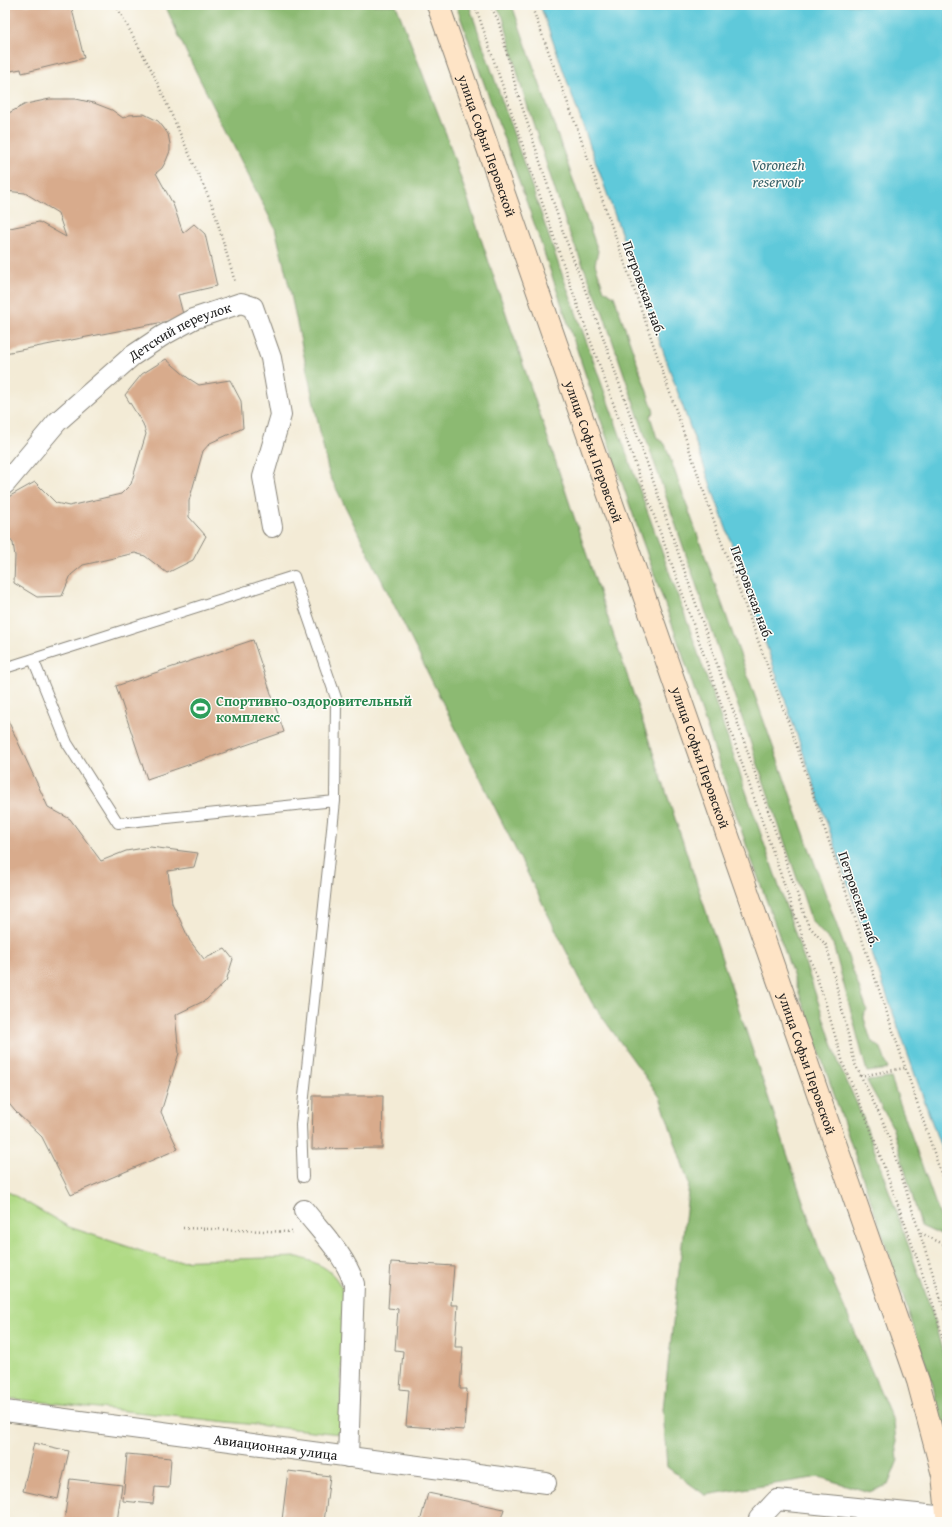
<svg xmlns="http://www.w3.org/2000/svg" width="952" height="1527" viewBox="0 0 952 1527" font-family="'Gentium Book Plus',serif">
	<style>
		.green { fill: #b0da85; stroke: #667b50 }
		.forest { fill: #8cba72; stroke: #546b47 }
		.water { fill: #5fc9da; stroke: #3e727b }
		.building { fill: #d8ab8c }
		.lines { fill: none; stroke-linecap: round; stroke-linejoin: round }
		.service-casing { stroke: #888479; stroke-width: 12 }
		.minor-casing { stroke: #888479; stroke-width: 22 }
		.secondary-casing { stroke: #888479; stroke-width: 24 }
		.path { stroke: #888479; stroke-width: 2.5; stroke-dasharray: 1 3; stroke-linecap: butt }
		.service { stroke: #fff; stroke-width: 10 }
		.minor { stroke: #fff; stroke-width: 20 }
		.secondary { stroke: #fee4c6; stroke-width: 22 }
		.labels { text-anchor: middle; stroke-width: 3; stroke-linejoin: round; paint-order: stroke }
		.street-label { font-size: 14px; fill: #1c1c1c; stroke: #fdfcf7 }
		.leisure-label { font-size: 14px; font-weight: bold; fill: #27864d; stroke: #fdfcf7; text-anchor: start }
		.water-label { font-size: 15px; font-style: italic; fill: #376168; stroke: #fdfcf7 }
	</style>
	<rect width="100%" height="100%" fill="#fdfcf7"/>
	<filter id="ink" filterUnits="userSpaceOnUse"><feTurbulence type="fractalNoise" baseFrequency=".025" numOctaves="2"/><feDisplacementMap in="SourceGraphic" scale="8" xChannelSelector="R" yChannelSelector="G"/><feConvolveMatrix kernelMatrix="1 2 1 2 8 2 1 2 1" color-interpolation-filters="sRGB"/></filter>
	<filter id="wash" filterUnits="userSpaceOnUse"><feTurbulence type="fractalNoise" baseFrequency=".012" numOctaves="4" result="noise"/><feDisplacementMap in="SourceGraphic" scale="16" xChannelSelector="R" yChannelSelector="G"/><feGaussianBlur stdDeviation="0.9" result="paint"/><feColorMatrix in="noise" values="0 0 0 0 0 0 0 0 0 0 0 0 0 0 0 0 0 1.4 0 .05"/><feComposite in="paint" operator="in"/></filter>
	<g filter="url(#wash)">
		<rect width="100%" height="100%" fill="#f3ebd6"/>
		<path class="green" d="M5,1190L69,1227L171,1261L298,1257C323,1265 333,1269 344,1293L340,1434L5,1398Z"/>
		<path class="forest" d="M165,5H396L446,134L819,1249L894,1423L898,1460L888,1485L869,1492L819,1477L705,1495L667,1467L663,1409L689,1184L660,1097L592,1003L329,474L290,290L275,228L187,54Z
			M456,5H469L557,260L689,627L792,924L839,1064L862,1115L931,1309L947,1369V1464L933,1385L891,1260L785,952L746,844L680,647L630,506L534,223Z
			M496,5H512L598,251L595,264L604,290L614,296L654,412L650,416L657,438L665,444L867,1010L863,1015L871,1041L881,1048L888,1069L867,1072L833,944L812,922L603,313L567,227L521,86L503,17Z
			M891,1078L947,1236V1238L921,1226L892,1126L867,1081Z"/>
		<path class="water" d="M540,5H947V1165L863,928L732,545Z"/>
		<g id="blocks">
			<path class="building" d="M5,5H71L84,58L22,73L21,69L5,72Z
				M50,99H76L94,103L112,110L123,118L129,115L144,114L158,121L163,127L168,134L170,144V151L166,161L162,168L156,173L173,204L183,233L194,224L205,234L217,286L178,295L184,318L5,353V229L39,222L66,237L58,213L25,193L5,191V115L26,104Z
				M166,359L188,378L199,385L230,380L241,401L243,428L210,443L203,451L189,501V517L206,536L193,560L167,573L145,556L135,553L83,565L71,575L62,596L37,597L14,583L15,556L13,543L5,533V503L10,496L35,482L56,503L69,506L121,494L131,484L146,434L143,424L125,395L142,374Z
				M253,640L284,732L147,779L116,686Z
				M5,714L48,807L70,819L101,861L126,851L150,847L198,853L194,867L168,871L172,903L190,941L204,959L225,949L233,959L226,981L206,1000L175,1015L179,1053L161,1112L178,1149L71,1195L42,1137L15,1111L5,1099Z
				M313,1096H383L382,1148L312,1149Z
				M391,1262L454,1266L451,1305H458L455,1347H463L460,1389H467L464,1430L406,1426L409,1390L400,1389L403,1351L395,1350L398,1309L388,1308Z
				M34,1443L69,1451L58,1499L23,1491Z
				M127,1454L171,1458L169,1488L155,1487L153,1504L123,1501Z
				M288,1471L330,1476L324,1522H302L282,1520Z
				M70,1479L122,1485L117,1522H64Z
				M428,1493L504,1509L500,1522H420Z"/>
		</g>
	</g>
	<g filter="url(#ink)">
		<use href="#blocks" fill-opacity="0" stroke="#888479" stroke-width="1"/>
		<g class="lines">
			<defs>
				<path id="service" d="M33,659L67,743L118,823L335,801
					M5,668L294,576L336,698L335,801L301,1125L303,1177"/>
				<g id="minor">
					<path id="s1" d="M5,484L57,422L132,356L162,336L193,319L241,303L253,307L271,358L281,415L263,477L272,527"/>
					<path d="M304,1210C322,1233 346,1256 354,1284L348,1457"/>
					<path id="s2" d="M5,1411L546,1483"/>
					<path d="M758,1522L759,1519L777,1500L947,1517"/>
				</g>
				<g id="secondary">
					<path id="s3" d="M438,5L918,1381L943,1475L947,1514"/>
				</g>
			</defs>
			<use href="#service" class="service-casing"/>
			<use href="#minor" class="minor-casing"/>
			<use href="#secondary" class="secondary-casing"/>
			<path class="path" d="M116,5L152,71L213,207L235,282
				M475,5L571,287L684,598L824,998L844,1066L866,1117L905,1224L935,1310L947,1354
				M490,5L498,20L516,88L563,232L603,337L808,925L827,946L855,1064L886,1128L947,1318
				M531,5L576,125L647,326L716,527L793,735L947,1191
				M860,1076L905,1068
				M183,1228L293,1232
				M921,1233L947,1246"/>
			<use href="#service" class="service"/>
			<use href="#minor" class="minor"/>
			<use href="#secondary" class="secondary"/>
		</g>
	</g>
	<defs>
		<symbol id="stadium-disc" viewBox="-11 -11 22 22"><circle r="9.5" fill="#2e9e5b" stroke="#fdfcf7"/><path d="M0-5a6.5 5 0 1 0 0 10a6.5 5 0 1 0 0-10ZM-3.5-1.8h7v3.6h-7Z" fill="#fff"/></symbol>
	</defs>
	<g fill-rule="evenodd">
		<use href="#stadium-disc" x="188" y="696" width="25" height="25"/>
	</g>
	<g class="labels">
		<g class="street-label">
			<text dy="5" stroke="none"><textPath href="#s3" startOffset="149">улица Софьи Перовской</textPath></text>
			<text transform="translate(644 288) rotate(70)" y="5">Петровская наб.</text>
			<text dy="5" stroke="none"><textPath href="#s1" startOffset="235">Детский переулок</textPath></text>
			<text dy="5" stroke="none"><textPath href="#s3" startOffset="473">улица Софьи Перовской</textPath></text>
			<text transform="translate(752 593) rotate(70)" y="5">Петровская наб.</text>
			<text dy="5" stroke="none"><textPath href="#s3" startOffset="797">улица Софьи Перовской</textPath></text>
			<text transform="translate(859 899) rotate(71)" y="5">Петровская наб.</text>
			<text dy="5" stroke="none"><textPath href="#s3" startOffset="1121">улица Софьи Перовской</textPath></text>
			<text dy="5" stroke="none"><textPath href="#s2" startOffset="273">Авиационная улица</textPath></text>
		</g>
		<g class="leisure-label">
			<text x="216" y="706">Спортивно-оздоровительный<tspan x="216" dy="16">комплекс</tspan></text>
		</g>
		<g class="water-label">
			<text x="778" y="170">Voronezh<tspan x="778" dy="17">reservoir</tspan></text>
		</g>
	</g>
	<rect width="952" height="1527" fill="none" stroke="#fdfcf7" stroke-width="20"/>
</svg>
